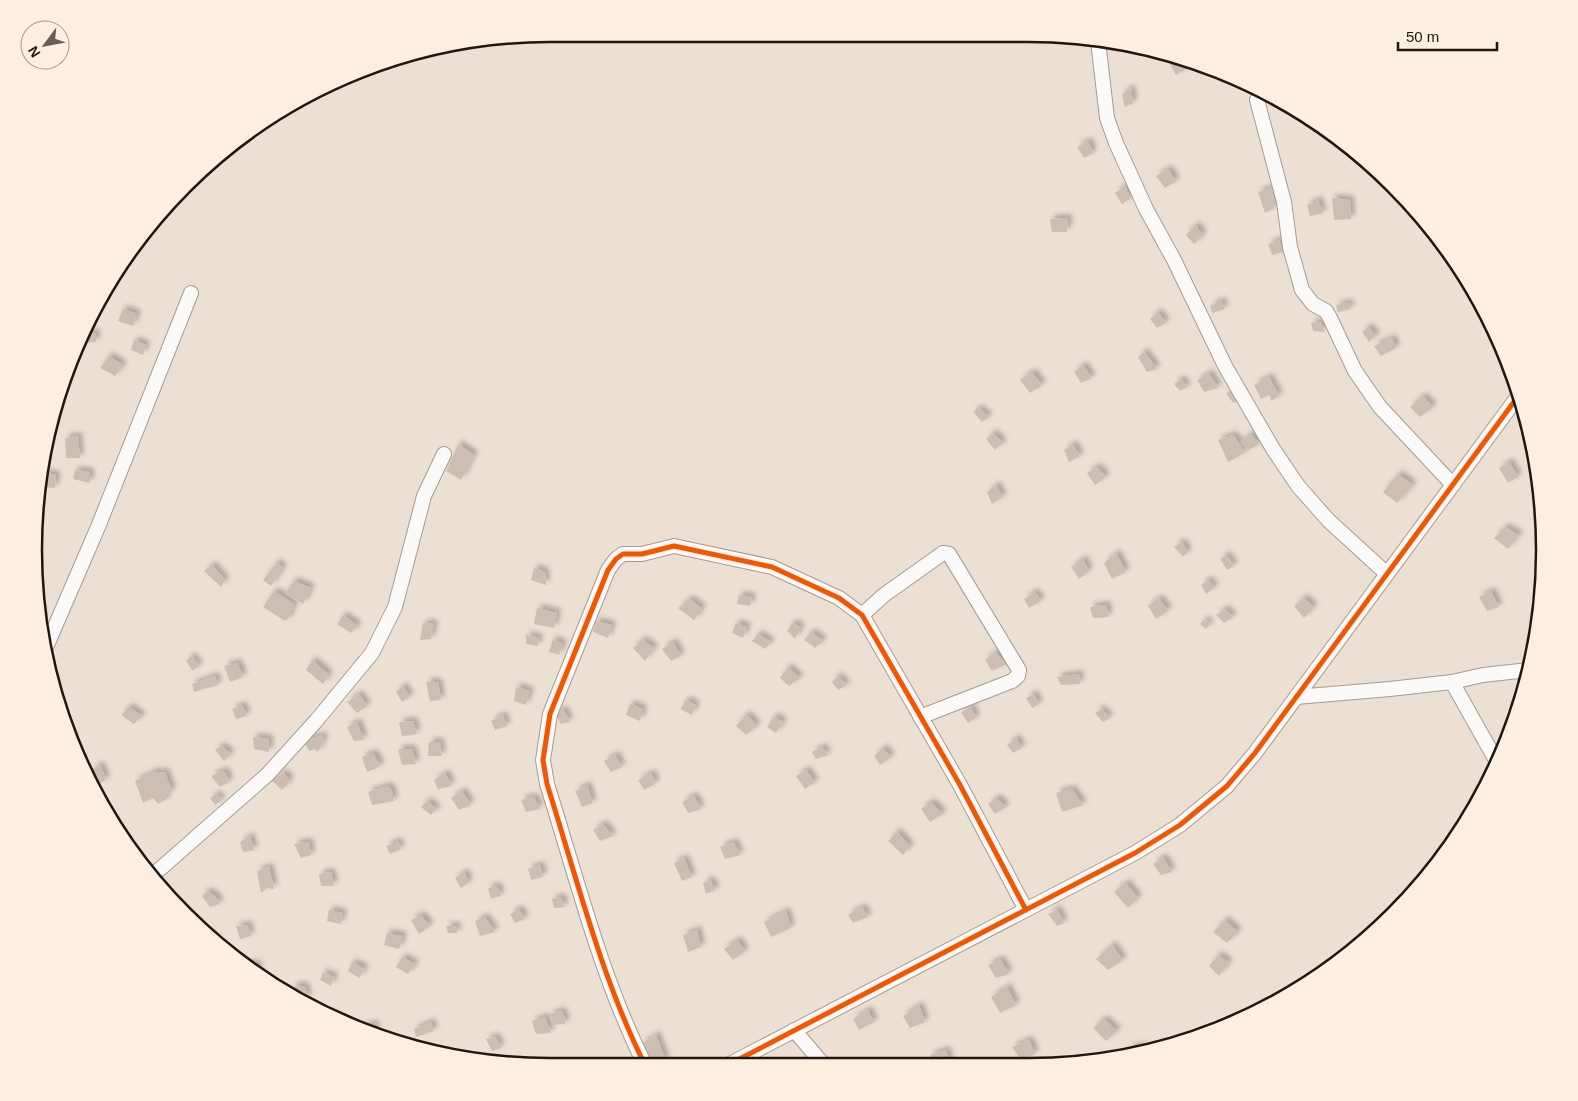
<svg xmlns="http://www.w3.org/2000/svg" width="1578" height="1101" viewBox="0 0 1578 1101" font-family="Arial,sans-serif">
	<style>
		.building { fill: #ccbeb2; filter: url(#shadow) }
		.lines { fill: none; stroke-linecap: round; stroke-linejoin: round }
		.street-casing { stroke: #a49b92; stroke-width: 16 }
		.street { stroke: #fcfaf9; stroke-width: 14 }
		.cycleway-casing { stroke: #fdeee2; stroke-width: 8 }
		.cycleway { stroke: #e8590c; stroke-width: 5 }
		.rim { fill: none; stroke: #1f1710; stroke-width: 2.5 }
	</style>
	<defs>
		<filter id="shadow"><feDropShadow dx="4" dy="-4" stdDeviation="2.5" flood-color="#0004"/></filter>
	</defs>
	<rect width="100%" height="100%" fill="#ece0d4"/>
	<path class="building" d="M1174,58L1182,60L1188,68L1176,75L1168,61Z
		M1131,88L1133,103L1125,107L1122,94Z
		M1088,141L1093,153L1084,158L1077,147Z
		M1168,169L1176,181L1165,188L1156,176Z
		M1125,186L1131,198L1122,204L1115,193Z
		M1272,188L1279,200L1273,202L1274,208L1265,213L1258,192Z
		M1332,198L1350,200L1351,219L1334,220Z
		M1318,200L1323,213L1310,216L1307,205Z
		M1068,218L1067,232H1052L1050,219Z
		M1195,225L1203,235L1194,244L1186,235Z
		M1279,240L1284,252L1272,255L1268,244Z
		M1221,301L1225,309L1212,313L1210,306Z
		M1349,303L1351,309L1338,312L1336,305Z
		M123,309L137,314L133,326L118,321Z
		M1158,312L1166,323L1157,328L1150,319Z
		M1320,322L1325,332L1313,331L1311,323Z
		M1368,327L1376,335L1369,342L1362,332Z
		M96,333V342L79,343L83,334Z
		M1392,338L1396,348L1381,356L1374,346Z
		M134,340L146,345L143,355L131,350Z
		M1144,352L1157,369L1147,372L1138,357Z
		M109,356L123,365L115,376L100,368Z
		M1083,365L1092,378L1081,383L1074,372Z
		M1032,372L1042,385L1030,393L1020,380Z
		M1209,373L1218,388L1204,392L1197,380Z
		M1269,377L1279,396L1271,401L1269,395L1261,399L1254,385Z
		M1181,379L1187,387L1180,391L1174,384Z
		M1232,390L1241,399L1233,403L1226,393Z
		M1423,396L1433,407L1420,417L1410,407Z
		M978,408L989,417L982,422L973,412Z
		M993,433L1003,443L995,450L986,439Z
		M1251,434L1259,444L1249,450L1240,442Z
		M1233,435L1246,452L1228,462L1218,440Z
		M78,436L80,458H66L65,438Z
		M458,444L474,455L461,480L446,471Z
		M1073,444L1080,456L1069,462L1064,450Z
		M1509,462L1518,477L1508,483L1499,468Z
		M1097,467L1106,477L1095,485L1087,473Z
		M75,470L90,472V483L73,479Z
		M44,473L56,475L55,488L44,487Z
		M1398,474L1413,485L1397,503L1383,492Z
		M996,485L1003,497L992,504L987,492Z
		M1505,527L1519,535L1508,549L1494,538Z
		M1182,542L1188,552L1183,557L1174,547Z
		M1116,553L1126,572L1112,579L1104,563Z
		M1226,555L1234,566L1227,570L1220,559Z
		M1083,559L1089,571L1079,579L1071,567Z
		M277,562L283,568L271,586L263,580Z
		M212,565L225,580L221,587L204,571Z
		M534,568L545,572L546,585L531,580Z
		M1208,580L1215,587L1206,594L1201,585Z
		M294,581L311,588L303,604L285,593Z
		M274,591L294,604V607L289,614L291,616L285,621L263,607Z
		M1491,591L1499,607L1487,611L1479,597Z
		M1035,592L1041,601L1029,608L1024,599Z
		M739,595L752,597L750,606L737,604Z
		M1159,598L1168,611L1156,619L1148,606Z
		M1304,598L1314,607L1304,618L1294,606Z
		M690,599L702,609L694,620L678,608Z
		M1106,605L1109,617L1093,618L1090,607Z
		M537,608L557,613L554,628L534,624Z
		M1225,609L1233,617L1224,623L1216,615Z
		M343,615L358,626L351,633L337,624Z
		M1203,620L1211,624L1206,629L1200,624Z
		M596,621L612,625L608,638L593,632Z
		M423,623L434,624L431,639L420,640Z
		M736,623L747,627L743,638L732,633Z
		M792,623L801,627L795,639L787,631Z
		M811,632L823,641L815,648L804,640Z
		M758,634L771,642L765,649L752,641Z
		M526,635L539,638L538,646L526,644Z
		M553,639L563,644L559,655L549,652Z
		M643,640L654,648L645,661L633,648Z
		M673,642L681,656L671,661L662,649Z
		M995,652L1007,664L992,671L985,660Z
		M191,656L199,666L193,671L186,661Z
		M312,660L329,675L323,684L306,670Z
		M238,663L243,677L230,682L224,666Z
		M788,667L800,678L789,686L780,678Z
		M1079,674L1080,684L1061,685L1057,677Z
		M215,676L218,685L194,692L192,684Z
		M838,676L847,685L838,690L832,682Z
		M426,682H438L441,700L430,701Z
		M403,686L410,697L402,702L396,692Z
		M516,687L530,691L526,705L514,701Z
		M359,694L367,706L357,713L347,702Z
		M1034,694L1039,704L1032,708L1026,698Z
		M686,700L696,705L692,715L680,709Z
		M630,704L643,709L640,721L626,715Z
		M242,705L247,716L236,719L232,709Z
		M129,707L142,716L134,724L121,715Z
		M971,707L976,718L968,723L961,712Z
		M563,709L570,722L561,724L555,714Z
		M1101,709L1110,718L1103,722L1095,713Z
		M746,714L757,726L746,735L736,726Z
		M503,715L507,726L495,730L491,721Z
		M774,716L783,722L776,733L767,727Z
		M413,721L417,734L402,736L399,722Z
		M357,722L364,740L354,741L347,727Z
		M322,735L324,742L319,745L321,748L317,752L315,749L309,751L304,741Z
		M253,737L269,739V752L254,749Z
		M1016,738L1022,748L1013,753L1007,745Z
		M429,742H440L442,756H428Z
		M221,746L231,754L224,761L215,750Z
		M822,747L828,755L816,759L812,752Z
		M883,748L891,757L880,765L874,756Z
		M398,749H412L416,764L402,765Z
		M373,753L381,766L367,772L362,757Z
		M615,755L622,767L611,772L604,761Z
		M100,765L106,779L100,784L92,769Z
		M806,770L815,782L805,789L796,776Z
		M155,771L157,773L165,772L172,791L165,795L167,799L158,804L153,798L143,803L135,781Z
		M222,771L226,773L229,782L220,787L211,776Z
		M283,772L290,781L282,790L272,781Z
		M445,773L452,786L438,789L434,780Z
		M651,773L656,783L644,790L638,780Z
		M587,785L593,803L582,807L575,791Z
		M388,786L392,791L394,801L372,805L368,792Z
		M1072,789L1083,805L1062,812L1056,793Z
		M462,791L471,805L459,810L451,798Z
		M216,794L222,800L215,805L210,798Z
		M694,796L701,809L688,813L682,802Z
		M534,797L540,809L526,812L521,800Z
		M997,798L1006,807L995,814L988,804Z
		M427,801L437,809L431,815L421,807Z
		M931,802L943,814L930,822L921,809Z
		M603,824L613,836L600,841L593,830Z
		M897,832L910,846L903,855L888,841Z
		M250,836L254,850L243,852L240,842Z
		M398,841L401,849L390,854L386,846Z
		M309,842L311,855L301,858L294,844Z
		M734,842L740,855L725,859L720,847Z
		M1163,857L1172,872L1161,875L1153,864Z
		M684,858L692,877L682,881L674,863Z
		M540,865L543,877L531,880L528,869Z
		M269,867L274,889L267,888L261,893L257,871Z
		M331,872L334,886H321L319,874Z
		M464,872L469,882L461,888L455,878Z
		M710,880L716,890L706,894L703,883Z
		M1126,883L1138,898L1128,908L1114,892Z
		M497,886L501,896L491,899L488,888Z
		M207,891L216,897L220,904L210,907L202,896Z
		M561,897L565,907L554,908L552,899Z
		M862,907L868,917L853,923L848,915Z
		M519,909L525,919L515,923L510,914Z
		M1057,909L1064,923L1057,926L1048,914Z
		M329,910L343,913L341,924L327,921Z
		M786,911L791,928L771,937L764,922Z
		M421,915L430,926L419,934L411,920Z
		M485,917L495,932L480,936L475,921Z
		M1225,920L1238,932L1227,943L1213,932Z
		M248,925L251,936L240,939L236,926Z
		M446,926H457V933H448Z
		M697,930L701,947L688,952L683,935Z
		M387,933L403,936L399,949L384,945Z
		M737,940L745,951L733,960L724,949Z
		M1112,945L1123,960L1108,970L1096,959Z
		M1218,955L1229,962L1219,976L1209,966Z
		M402,957L415,964L408,974L396,967Z
		M1000,959L1009,974L996,978L988,965Z
		M352,962L365,969L359,978L348,971Z
		M257,964L259,975L242,965L248,964Z
		M323,972L334,977L331,986L320,980Z
		M297,985L305,987L308,999L301,997L298,999L294,997L292,989Z
		M1007,987L1016,1005L1000,1013L991,997Z
		M919,1005L925,1022L910,1028L903,1016Z
		M868,1010L874,1022L859,1030L853,1019Z
		M562,1011L566,1022H565V1024L553,1025L550,1014Z
		M545,1017L551,1033L536,1034L532,1021Z
		M1104,1019L1117,1031L1106,1041L1093,1028Z
		M431,1022L434,1031L416,1037L414,1029Z
		M374,1024L377,1035L358,1027Z
		M656,1035L666,1061L653,1063L642,1043Z
		M496,1037L501,1048L492,1051L486,1039Z
		M1029,1040L1035,1054L1021,1060L1012,1047Z
		M1143,1046L1144,1051L1131,1055L1129,1048Z
		M946,1050L950,1064H933L930,1055Z"/>
	<g class="lines">
		<defs>
			<path id="street" d="M1098,41L1107,118L1116,143L1146,209L1174,260L1225,366L1273,449L1298,486L1328,520L1387,574
				M1257,100L1284,202L1290,247L1302,290L1313,304L1326,311L1330,318L1355,371L1380,407L1453,485
				M862,615L884,595L943,553L949,554L1019,670L1018,676L1012,681L920,717
				M44,652L98,527L191,293
				M1452,682L1497,762
				M1296,697L1390,689L1452,682L1483,675L1529,670
				M152,876L267,775L316,721L372,653L395,607L424,496L444,454
				M794,1030L823,1064
				M645,1065C601,977 577,879 547,784L543,760L550,714L608,570L616,559L623,554H642L674,546L772,567L839,598L862,615L960,785L1026,910
				M728,1065L1135,853L1180,825L1227,786L1255,753L1519,395"/>
		</defs>
		<use href="#street" class="street-casing"/>
		<use href="#street" class="street"/>
		<defs>
			<path id="cycleway" d="M645,1065C601,977 577,879 547,784L543,760L550,714L608,570L616,559L623,554H642L674,546L772,567L839,598L862,615L960,785L1026,910
				M728,1065L1135,853L1180,825L1227,786L1255,753L1519,395"/>
		</defs>
		<use href="#cycleway" class="cycleway-casing"/>
		<use href="#cycleway" class="cycleway"/>
	</g>
	<path d="M0 0H1578V1101H0ZM550 42H1028A508 508 0 0 1 1536 550V550A508 508 0 0 1 1028 1058H550A508 508 0 0 1 42 550V550A508 508 0 0 1 550 42Z" fill="#fdeee2" fill-rule="evenodd"/>
	<path class="rim" d="M550 42H1028A508 508 0 0 1 1536 550V550A508 508 0 0 1 1028 1058H550A508 508 0 0 1 42 550V550A508 508 0 0 1 550 42Z"/>
	<g transform="translate(45 45) rotate(238)"><circle r="24" fill="#fdeee2" stroke="#a4988e"/>
	<path d="M0-4L9 19L0 12L-9 19Z" fill="#675d55"/>
	<text y="-8" font-size="14" font-weight="bold" text-anchor="middle" fill="#1f1710">N</text>
	</g>
	<path d="M1398 42v8h99v-8" fill="none" stroke="#1f1710" stroke-width="2.5"/>
	<text x="1406" y="42" font-size="15" fill="#1f1710" stroke="#fdeee2" stroke-width="4" paint-order="stroke">50 m</text>
</svg>
